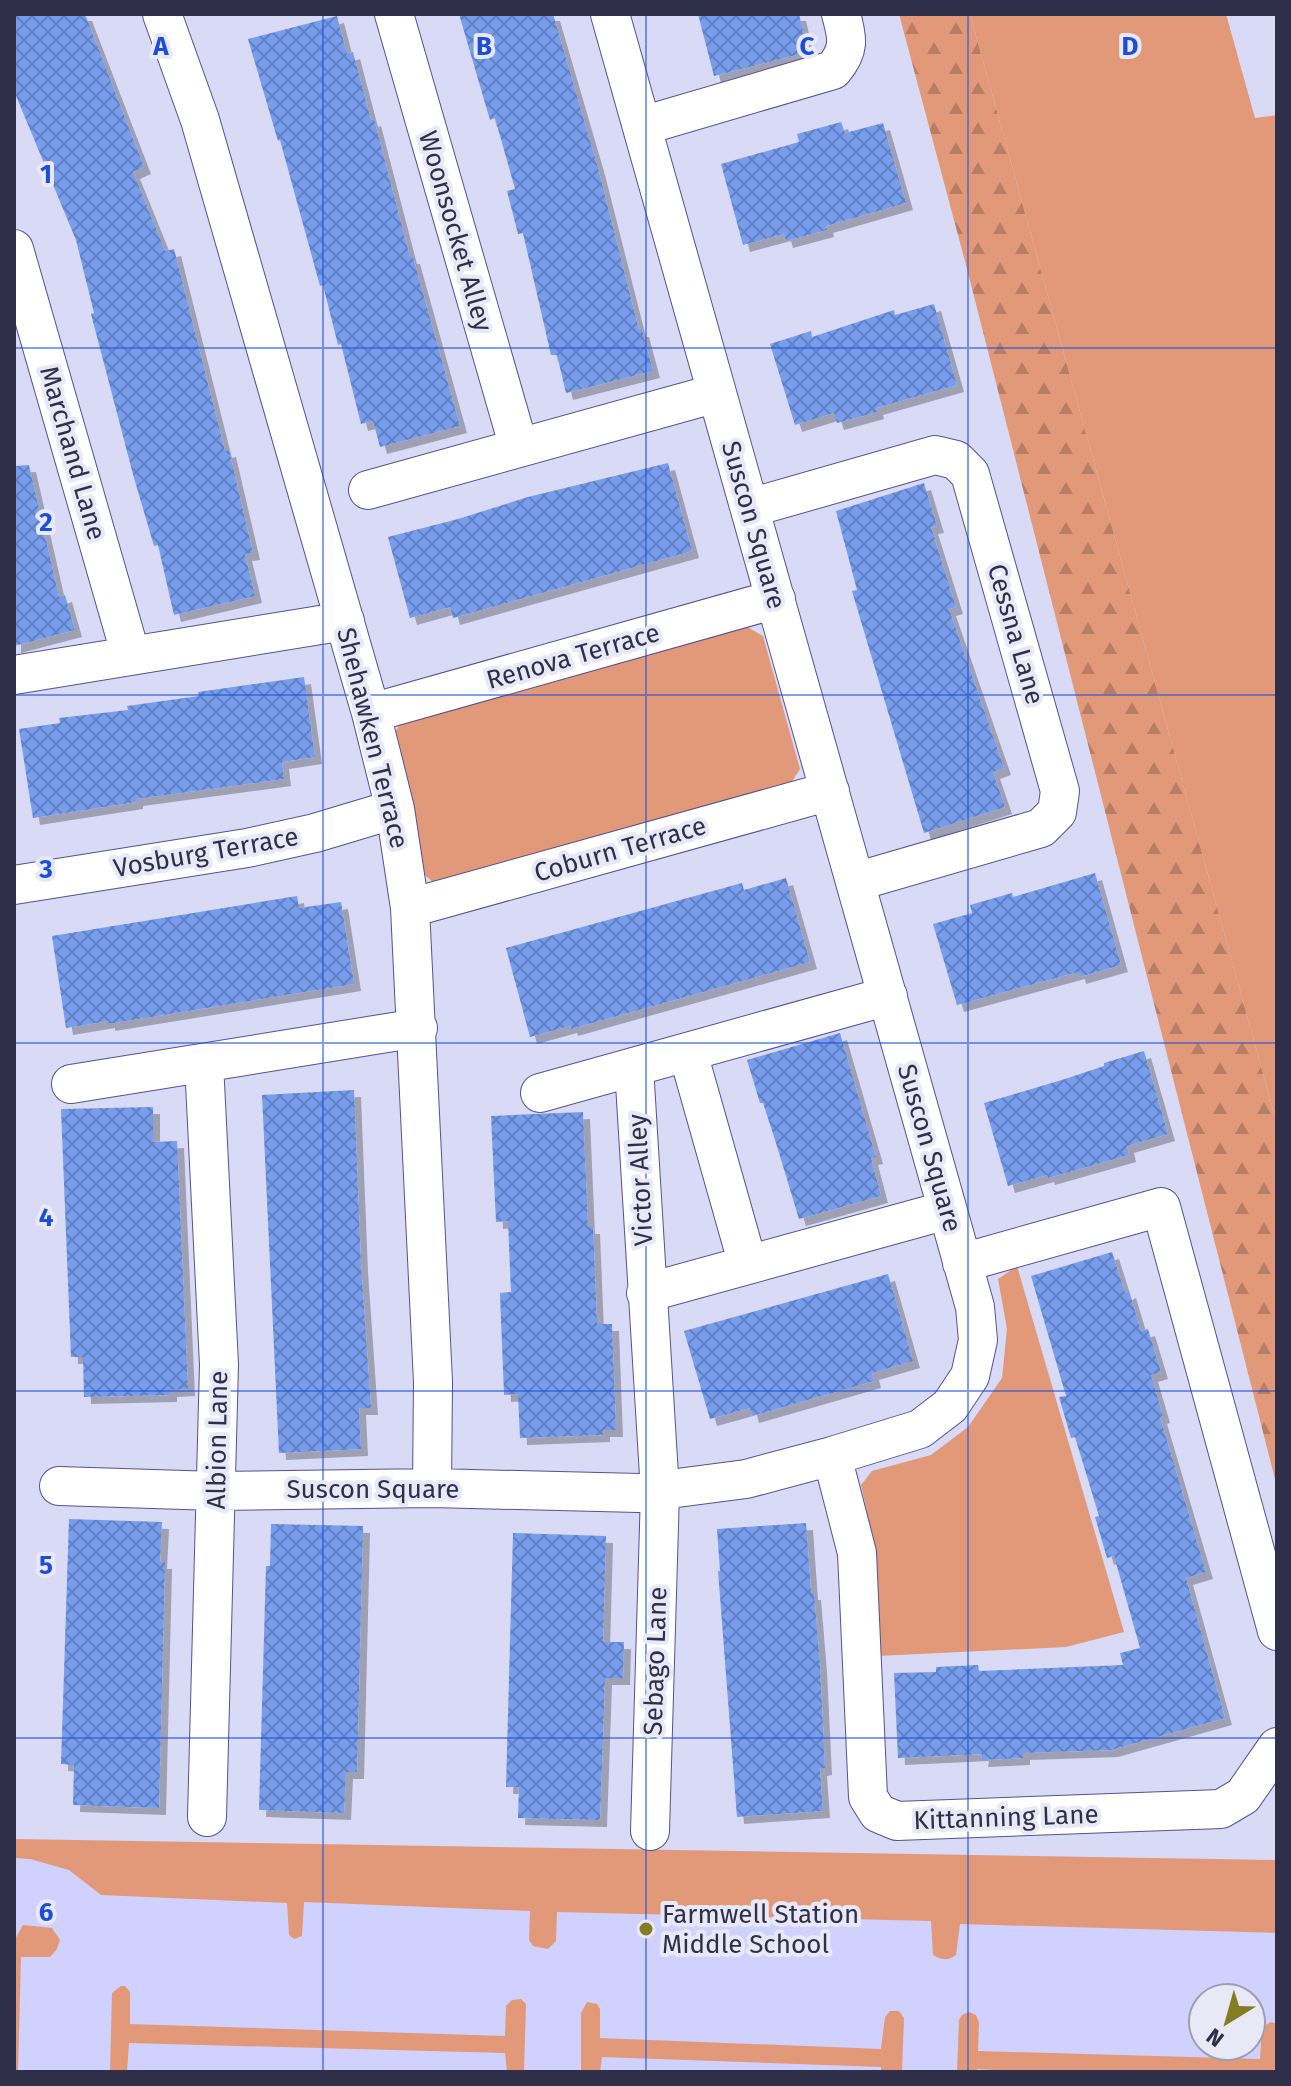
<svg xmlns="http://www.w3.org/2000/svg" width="1291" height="2086" viewBox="0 0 1291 2086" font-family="'Fira Sans',sans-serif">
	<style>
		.built { fill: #d0d1ff; fill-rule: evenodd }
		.grass { fill: #e29979 }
		.forest { fill: url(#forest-firs) }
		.building { fill: url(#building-cross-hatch); filter: url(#shadow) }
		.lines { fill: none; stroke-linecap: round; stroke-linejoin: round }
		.street-casing { stroke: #55528e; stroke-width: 40 }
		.street { stroke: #fff; stroke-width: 38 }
		.grid { fill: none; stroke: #1d4ed8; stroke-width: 2; stroke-opacity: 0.55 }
		.poi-dot { fill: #847d24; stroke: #e8e8f6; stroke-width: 3 }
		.labels { text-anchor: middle; stroke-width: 8; stroke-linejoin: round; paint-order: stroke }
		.street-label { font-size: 26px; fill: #302f4a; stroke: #e8e8f6 }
		.poi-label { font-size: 26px; fill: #302f4a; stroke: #e8e8f6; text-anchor: start }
		.grid-label { font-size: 26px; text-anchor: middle; font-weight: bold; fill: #1d4ed8; stroke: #e8e8f6; stroke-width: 8; stroke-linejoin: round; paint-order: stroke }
	</style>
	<defs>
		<pattern id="forest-firs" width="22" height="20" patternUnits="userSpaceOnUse" patternTransform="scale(2)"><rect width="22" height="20" fill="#e29979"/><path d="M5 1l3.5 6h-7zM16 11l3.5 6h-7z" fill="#b87d65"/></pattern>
		<pattern id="building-cross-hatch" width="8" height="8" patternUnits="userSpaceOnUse" patternTransform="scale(2)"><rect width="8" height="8" fill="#779ded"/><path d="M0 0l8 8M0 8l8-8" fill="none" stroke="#6280c2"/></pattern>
		<filter id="shadow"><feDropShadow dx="7" dy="7" stdDeviation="0" flood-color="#0004"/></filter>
	</defs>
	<rect width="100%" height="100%" fill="#d9daf6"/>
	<path class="built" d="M14,1839L1277,1860V2072H14ZM1203,1998H1251V2046H1203Z"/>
	<path class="grass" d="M970,14H1226L1255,118L1277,115V1124Z
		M742,624L763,636L800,769L788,788L435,884L425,875L393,737L401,721Z
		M1017,1266L1124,1632L1066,1647L877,1656V1557L861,1485L872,1471L931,1455L968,1427L1002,1378L1007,1329L998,1279Z
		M14,1839L1277,1860V1933L960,1924L956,1955C948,1961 941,1960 933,1955L931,1921L557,1912L556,1941L548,1949L533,1946L529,1940L530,1911L304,1902L302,1936L294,1939L289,1935L287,1903L101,1895L69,1870L30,1859L14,1858Z
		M23,1925L52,1928L60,1940L57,1949L50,1957H21L18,2072H14V1941Z
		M121,1986H125L130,1992V2024L505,2036L506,2006L512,2000L521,1999L526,2004L524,2072H507L505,2053L129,2043L127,2072H110L112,1993Z
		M587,2002L597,2004L600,2009V2038L881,2049L885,2017L890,2011H899L904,2018L902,2072H881V2067L602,2057L600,2072H581V2013Z
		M969,2012L976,2015L979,2022L978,2051L1260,2059L1262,2027L1271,2022L1277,2024V2072H1031L977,2069L976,2072H957L959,2020L962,2015Z"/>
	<path class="forest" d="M899,14H970L1277,1124V1487L966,265Z"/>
	<path class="building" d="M14,14H85L144,167L133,172L165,251L174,249L225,451L229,450L253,553L245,554L255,596L174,615L158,545L154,546L134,478L91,314L94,313L76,240L14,91Z
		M459,14H553L598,168L639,330H642L653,371L566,393L557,355H551L523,233L518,234L507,191L515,189L495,118L490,120Z
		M698,14H799L808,52L714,76Z
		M337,16L347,54L353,52L371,120L374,119L410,257H413L460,426L380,447L373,421L361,424L341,344L338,345L323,285L320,286L280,140L278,141L248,39Z
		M841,122L845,133L883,123L906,203L826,226L827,230L786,241L784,234L743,245L721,164L799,142L797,134Z
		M934,304L957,385L876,408L877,412L837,423L834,413L795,425L770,344L811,331L812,337L894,310L895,315Z
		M668,463L692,551L453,618L450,607L410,618L388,537L458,519L528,497Z
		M29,465L59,597L65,595L75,630L14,646V466Z
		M924,483L937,526L931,527L956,607L949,609L1004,768L993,772L1005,807L924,833L852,591L857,590L836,511Z
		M304,677L315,757L282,762L284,779L136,799V802L33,818L19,729L60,723L59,718L128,710L127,706L199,696L198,692Z
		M1095,873L1121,965L1079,977L1078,972L957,1005L933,924L972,913L970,905L1012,893L1013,897Z
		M786,878L810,962L571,1029L570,1026L530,1037L506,948L742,883L744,890Z
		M297,896L299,908L341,902L354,984L108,1024V1021L66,1028L52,936Z
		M840,1033L876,1157L871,1158L881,1196L799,1219L776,1143L763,1103H760L747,1060Z
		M1144,1051L1168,1134L1127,1146L1129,1155L1048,1178L1047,1175L1008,1186L984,1103L1065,1079L1104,1066V1063Z
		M354,1090L361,1265L371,1408H359L361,1449L279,1453L262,1095Z
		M153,1107V1142L177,1141L188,1389L170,1390V1395L84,1397L83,1357H71L61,1109Z
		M583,1112L588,1227H593L597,1324H612L616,1430H603V1435L520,1438L518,1394L504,1395L500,1293L511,1292L508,1221L496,1222L491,1116Z
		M1112,1252L1125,1293L1129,1291L1141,1331L1148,1329L1161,1372L1151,1375L1163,1416L1160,1417L1206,1572L1186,1578L1225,1718L1111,1750L1023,1753V1758L981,1760L982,1754L898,1758L894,1673L936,1672V1667L978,1665L979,1671L1123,1665L1120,1653L1140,1648L1114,1556L1107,1558L1095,1517L1099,1516L1075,1437L1071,1438L1059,1397L1066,1396L1031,1276Z
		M888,1274L913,1361L872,1373L874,1381L829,1394L752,1416L750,1408L710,1419L684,1331Z
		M69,1519L162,1522L160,1562H165L159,1808L73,1805L74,1765L61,1764Z
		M806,1523L811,1593H814L820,1665L825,1768L820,1769L823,1811L737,1817L718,1571H720L717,1529Z
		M271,1524L363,1526L357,1772H346L344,1813L259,1810L266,1566H270Z
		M513,1533L606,1536L603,1642H624L623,1678H605L600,1820L518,1818L519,1787H506Z"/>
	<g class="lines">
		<defs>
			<path id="street" d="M162,14L200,120L371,713L395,809L410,908L433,1382L432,1488
				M394,14L519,448
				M642,126L833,70C850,50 848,39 841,14
				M14,249L131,656
				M368,490L717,393
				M750,508L935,455L956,460L970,474L1060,791L1057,812L1041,828L855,882
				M14,675L345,621
				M371,713L776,599
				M14,885L247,848L315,833L395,809
				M410,908L830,791
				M688,1053L748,1265
				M204,1063L219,1365L207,1817
				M634,1067L660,1492L650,1831
				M71,1084L418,1028
				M540,1093L888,996
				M962,1263L1161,1207L1277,1631
				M646,1293L947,1210
				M832,1456L857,1553L868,1797L878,1813L897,1821L1221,1809L1243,1796L1277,1747
				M59,1486L216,1491L432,1488L639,1493L746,1479L832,1456L920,1429L950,1406L970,1376L978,1340L975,1307L610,14"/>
		</defs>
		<use href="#street" class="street-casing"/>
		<use href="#street" class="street"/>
	</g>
	<path class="grid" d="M323,14V2072M646,14V2072M968,14V2072M14,348H1277M14,695H1277M14,1043H1277M14,1391H1277M14,1738H1277"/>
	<circle class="poi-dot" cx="646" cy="1929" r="8"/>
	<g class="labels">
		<g class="street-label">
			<text transform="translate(456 231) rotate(74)" y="9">Woonsocket Alley</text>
			<text transform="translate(73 453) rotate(74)" y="9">Marchand Lane</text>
			<text transform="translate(754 525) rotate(74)" y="9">Suscon Square</text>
			<text transform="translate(1016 634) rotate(74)" y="9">Cessna Lane</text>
			<text transform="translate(573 656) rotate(-16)" y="9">Renova Terrace</text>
			<text transform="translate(373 738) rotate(76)" y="9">Shehawken Terrace</text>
			<text transform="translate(620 849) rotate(-16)" y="9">Coburn Terrace</text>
			<text transform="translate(206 852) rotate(-10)" y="9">Vosburg Terrace</text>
			<text transform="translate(930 1148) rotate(74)" y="9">Suscon Square</text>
			<text transform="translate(640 1180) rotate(-93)" y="9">Victor Alley</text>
			<text transform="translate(217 1440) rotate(-89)" y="9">Albion Lane</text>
			<text x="373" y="1498">Suscon Square</text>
			<text transform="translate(655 1661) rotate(-88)" y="9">Sebago Lane</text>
			<text transform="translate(1006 1817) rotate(-2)" y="9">Kittanning Lane</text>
		</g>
		<g class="poi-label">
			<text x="662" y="1923">Farmwell Station<tspan x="662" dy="30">Middle School</tspan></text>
		</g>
	</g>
	<g class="grid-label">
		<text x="161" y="55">A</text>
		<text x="484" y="55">B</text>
		<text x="807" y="55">C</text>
		<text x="1130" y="55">D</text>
		<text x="46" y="183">1</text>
		<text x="46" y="531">2</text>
		<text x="46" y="878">3</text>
		<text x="46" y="1226">4</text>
		<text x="46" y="1574">5</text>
		<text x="46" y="1921">6</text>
	</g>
	<rect width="1291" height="2086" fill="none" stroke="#302f4a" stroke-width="32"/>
	<g transform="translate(1227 2022) rotate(217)"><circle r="38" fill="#e8e8f6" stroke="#9e9eb1" stroke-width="2"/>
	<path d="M0-6L14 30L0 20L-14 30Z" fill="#847d24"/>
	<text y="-12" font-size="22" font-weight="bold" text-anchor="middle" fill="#302f4a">N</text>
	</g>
</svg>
